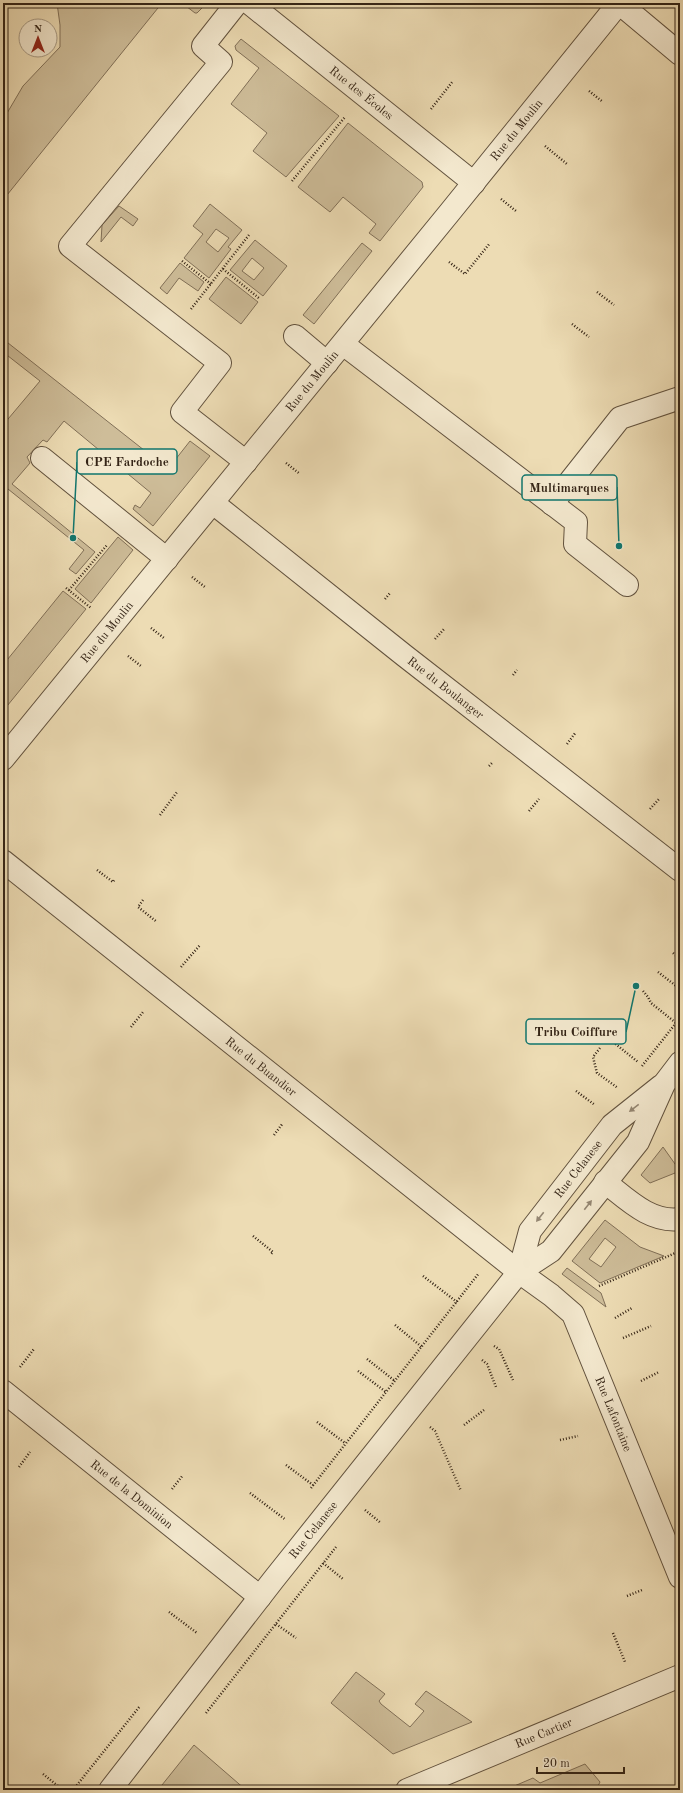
<svg xmlns="http://www.w3.org/2000/svg" width="683" height="1793" viewBox="0 0 683 1793" font-family="'Old Standard TT',serif">
	<style>
		.green { fill: #cebd99; stroke: #817058; fill-rule: evenodd }
		.lines { fill: none; stroke-linecap: round; stroke-linejoin: round }
		.minor-casing { stroke: #62523e; stroke-width: 24 }
		.path { stroke: #342416; stroke-width: 2.5; stroke-dasharray: 1 2; stroke-linecap: butt }
		.minor { stroke: #f3e8ce; stroke-width: 22 }
		.oneway { fill: #948672 }
		.labels { text-anchor: middle; stroke-width: 4; stroke-linejoin: round; paint-order: stroke }
		.street-label { font-size: 12px; fill: #342416; stroke: #f3e8ce }
		.leader { fill: none; stroke: #0f766e; stroke-width: 1.5 }
		.callout-dot { fill: #0f766e; stroke: #f3e8ce; stroke-width: 1.5 }
		.callout { fill: #f3e8ce; stroke: #0f766e; stroke-width: 1.5 }
		.callout-label { font-size: 13px; text-anchor: middle; font-weight: bold; fill: #342416 }
	</style>
	<rect width="100%" height="100%" fill="#eddcb4"/>
	<filter id="stains"><feTurbulence type="fractalNoise" baseFrequency=".005" numOctaves="4"/><feColorMatrix values="0 0 0 0 .2 0 0 0 0 .09 0 0 0 0 .02 0 0 0 .5 -.17"/></filter>
	<radialGradient id="worn" r=".72"><stop offset=".6" stop-color="#630" stop-opacity="0"/><stop offset="1" stop-color="#630" stop-opacity=".3"/></radialGradient>
	<path class="green" d="M57,3H162L3,200V120L23,86L60,47V25Z
		M182,3H196L202,8L197,13H195Z
		M241,39L339,116L286,177L253,151L267,133L231,104L259,68L236,50L235,46Z
		M348,123L422,182L423,187L380,241L369,233L376,224L343,197L330,212L298,187Z
		M210,204L242,230L228,247L231,249L209,278L184,258L203,234L193,226ZM216,229L229,238L218,252L206,242Z
		M119,206L138,219L133,226L121,217L101,242L102,225Z
		M255,240L287,266L263,296L230,270ZM252,258L264,268L254,280L242,271Z
		M362,243L372,251L314,324L303,315Z
		M180,263L204,282L198,291L179,278L167,294L160,288Z
		M226,277L258,302L241,324L209,299Z
		M3,339L168,469L190,441L210,456L153,526L133,509L135,505L140,508L151,493L64,421L47,442L43,440L27,457L30,463L12,484L95,552L76,574L69,569L84,550L3,485V425L40,381L3,352Z
		M118,537L133,550L91,603L75,589Z
		M63,591L86,609L3,711V665Z
		M663,1147L680,1171L650,1183L641,1175Z
		M605,1220L640,1247L664,1256L600,1283L572,1261ZM605,1238L616,1247L601,1267L589,1259Z
		M567,1268L601,1293L606,1307L562,1274Z
		M356,1672L385,1694L379,1701L381,1704L410,1727L424,1711L415,1704L426,1691L472,1722L393,1754L331,1703Z
		M194,1745L246,1790H158Z
		M585,1764L600,1782L596,1790H514L512,1787L533,1778L540,1783Z"/>
	<g class="lines">
		<defs>
			<g id="minor">
				<path d="M237,3L203,46L221,62L70,246L220,363L182,412L246,462"/>
				<path id="s1" d="M249,3L474,183"/>
				<path d="M619,3L680,54"/>
				<path d="M295,336L327,363"/>
				<path d="M343,344L576,522L575,544L627,585"/>
				<path d="M42,458L167,559"/>
				<path id="s2" d="M213,503L405,656L680,870"/>
				<path d="M552,504L620,418L680,398"/>
				<path id="s3" d="M3,759L450,212L619,3"/>
				<path id="s4" d="M3,861L519,1272L551,1295L573,1314L680,1577"/>
				<path d="M605,1182C627,1199 650,1223 680,1219"/>
				<path id="s5" d="M519,1272L530,1231L612,1125L661,1086"/>
				<path id="s6" d="M3,1391L260,1597"/>
				<path id="s7" d="M110,1790L274,1579L519,1272L551,1251L638,1142L664,1084L680,1063"/>
				<path id="s8" d="M407,1790L680,1676"/>
			</g>
		</defs>
		<use href="#minor" class="minor-casing"/>
		<path class="path" d="M589,91L603,102
			M431,109L453,81
			M545,146L567,164
			M292,181L345,117
			M501,199L516,211
			M182,261L211,284
			M449,262L465,274L490,243
			M223,269L260,299
			M597,292L614,305
			M191,309L249,235
			M572,324L589,337
			M286,463L300,474
			M192,577L205,587
			M66,588L91,608
			M69,590L107,545
			M385,599L390,593
			M151,628L164,638
			M435,639L445,628
			M128,656L141,666
			M513,675L517,670
			M567,744L576,732
			M489,766L493,762
			M650,809L659,799
			M529,811L539,799
			M160,815L177,792
			M97,870L113,882L115,879
			M143,900L138,907L157,922
			M673,953L680,959
			M181,967L200,945
			M658,972L680,989
			M643,991L648,997L651,1003L676,1023
			M131,1027L143,1012
			M613,1042L638,1062
			M600,1048L593,1057L597,1073L618,1088
			M642,1066L680,1018
			M576,1091L595,1105
			M274,1135L283,1123
			M253,1236L273,1252L271,1254
			M423,1276L457,1302
			M599,1286L680,1251
			M615,1318L632,1308
			M395,1325L422,1347
			M623,1338L651,1326
			M494,1346L499,1349L513,1380
			M367,1359L395,1381
			M482,1360L487,1364L496,1387
			M20,1367L34,1349
			M358,1371L386,1392
			M641,1381L659,1372
			M317,1422L345,1443
			M464,1425L484,1410
			M430,1427L435,1431L461,1491
			M560,1440L578,1436
			M286,1465L313,1485
			M19,1467L30,1452
			M311,1488L479,1273
			M172,1489L183,1475
			M250,1493L286,1520
			M365,1510L381,1523
			M323,1563L343,1579
			M627,1596L642,1590
			M169,1612L197,1633
			M276,1624L296,1638
			M613,1633L625,1662
			M206,1713L336,1547
			M43,1774L63,1790
			M73,1790L140,1706"/>
		<use href="#minor" class="minor"/>
	</g>
	<defs><path id="oneway-solid" d="M-6-.8H1V-3.2L6.5 0L1 3.2V.8H-6Z"/></defs>
	<g class="oneway">
		<use href="#oneway-solid" transform="translate(634 1108) rotate(142)"/>
		<use href="#oneway-solid" transform="translate(588 1205) rotate(-52)"/>
		<use href="#oneway-solid" transform="translate(540 1217) rotate(128)"/>
	</g>
	<g class="labels">
		<g class="street-label">
			<text dy="4" stroke="none"><textPath href="#s1" startOffset="144">Rue des Écoles</textPath></text>
			<text dy="4" stroke="none"><textPath href="#s3" startOffset="812">Rue du Moulin</textPath></text>
			<text dy="4" stroke="none"><textPath href="#s3" startOffset="488">Rue du Moulin</textPath></text>
			<text dy="4" stroke="none"><textPath href="#s3" startOffset="164">Rue du Moulin</textPath></text>
			<text dy="4" stroke="none"><textPath href="#s2" startOffset="297">Rue du Boulanger</textPath></text>
			<text dy="4" stroke="none"><textPath href="#s4" startOffset="330">Rue du Buandier</textPath></text>
			<text dy="4" stroke="none"><textPath href="#s5" startOffset="121">Rue Celanese</textPath></text>
			<text dy="4" stroke="none"><textPath href="#s4" startOffset="836">Rue Lafontaine</textPath></text>
			<text dy="4" stroke="none"><textPath href="#s6" startOffset="165">Rue de la Dominion</textPath></text>
			<text dy="4" stroke="none"><textPath href="#s7" startOffset="330">Rue Celanese</textPath></text>
			<text dy="4" stroke="none"><textPath href="#s8" startOffset="148">Rue Cartier</textPath></text>
		</g>
	</g>
	<path class="leader" d="M73 538L77 462M619 546L617 487M636 986L626 1032"/>
	<g class="callout-dot">
		<circle cx="73" cy="538" r="4"/>
		<circle cx="619" cy="546" r="4"/>
		<circle cx="636" cy="986" r="4"/>
	</g>
	<g class="callout">
		<rect x="77" y="449" width="100" height="25" rx="4"/>
		<rect x="522" y="475" width="95" height="25" rx="4"/>
		<rect x="526" y="1019" width="100" height="25" rx="4"/>
	</g>
	<g class="callout-label">
		<text x="127" y="466">CPE Fardoche</text>
		<text x="569" y="492">Multimarques</text>
		<text x="576" y="1036">Tribu Coiffure</text>
	</g>
	<rect width="683" height="1793" fill="none" stroke="#eddcb4" stroke-width="16"/>
	<rect x="4" y="4" width="675" height="1785" fill="none" stroke="#342416" stroke-width="2"/>
	<rect x="8" y="8" width="667" height="1777" fill="none" stroke="#342416"/>
	<g transform="translate(38 38)"><circle r="19" fill="#f3e8ce" stroke="#a79a84"/>
	<path d="M0-3L7 15L0 10L-7 15Z" fill="#8f2418"/>
	<text y="-6" font-size="11" font-weight="bold" text-anchor="middle" fill="#342416">N</text>
	</g>
	<path d="M537 1767v6h87v-6" fill="none" stroke="#342416" stroke-width="2"/>
	<text x="543" y="1767" font-size="12" fill="#342416" stroke="#f3e8ce" stroke-width="3" paint-order="stroke">20 m</text>
	<rect width="100%" height="100%" filter="url(#stains)"/>
	<rect width="100%" height="100%" fill="url(#worn)"/>
</svg>
